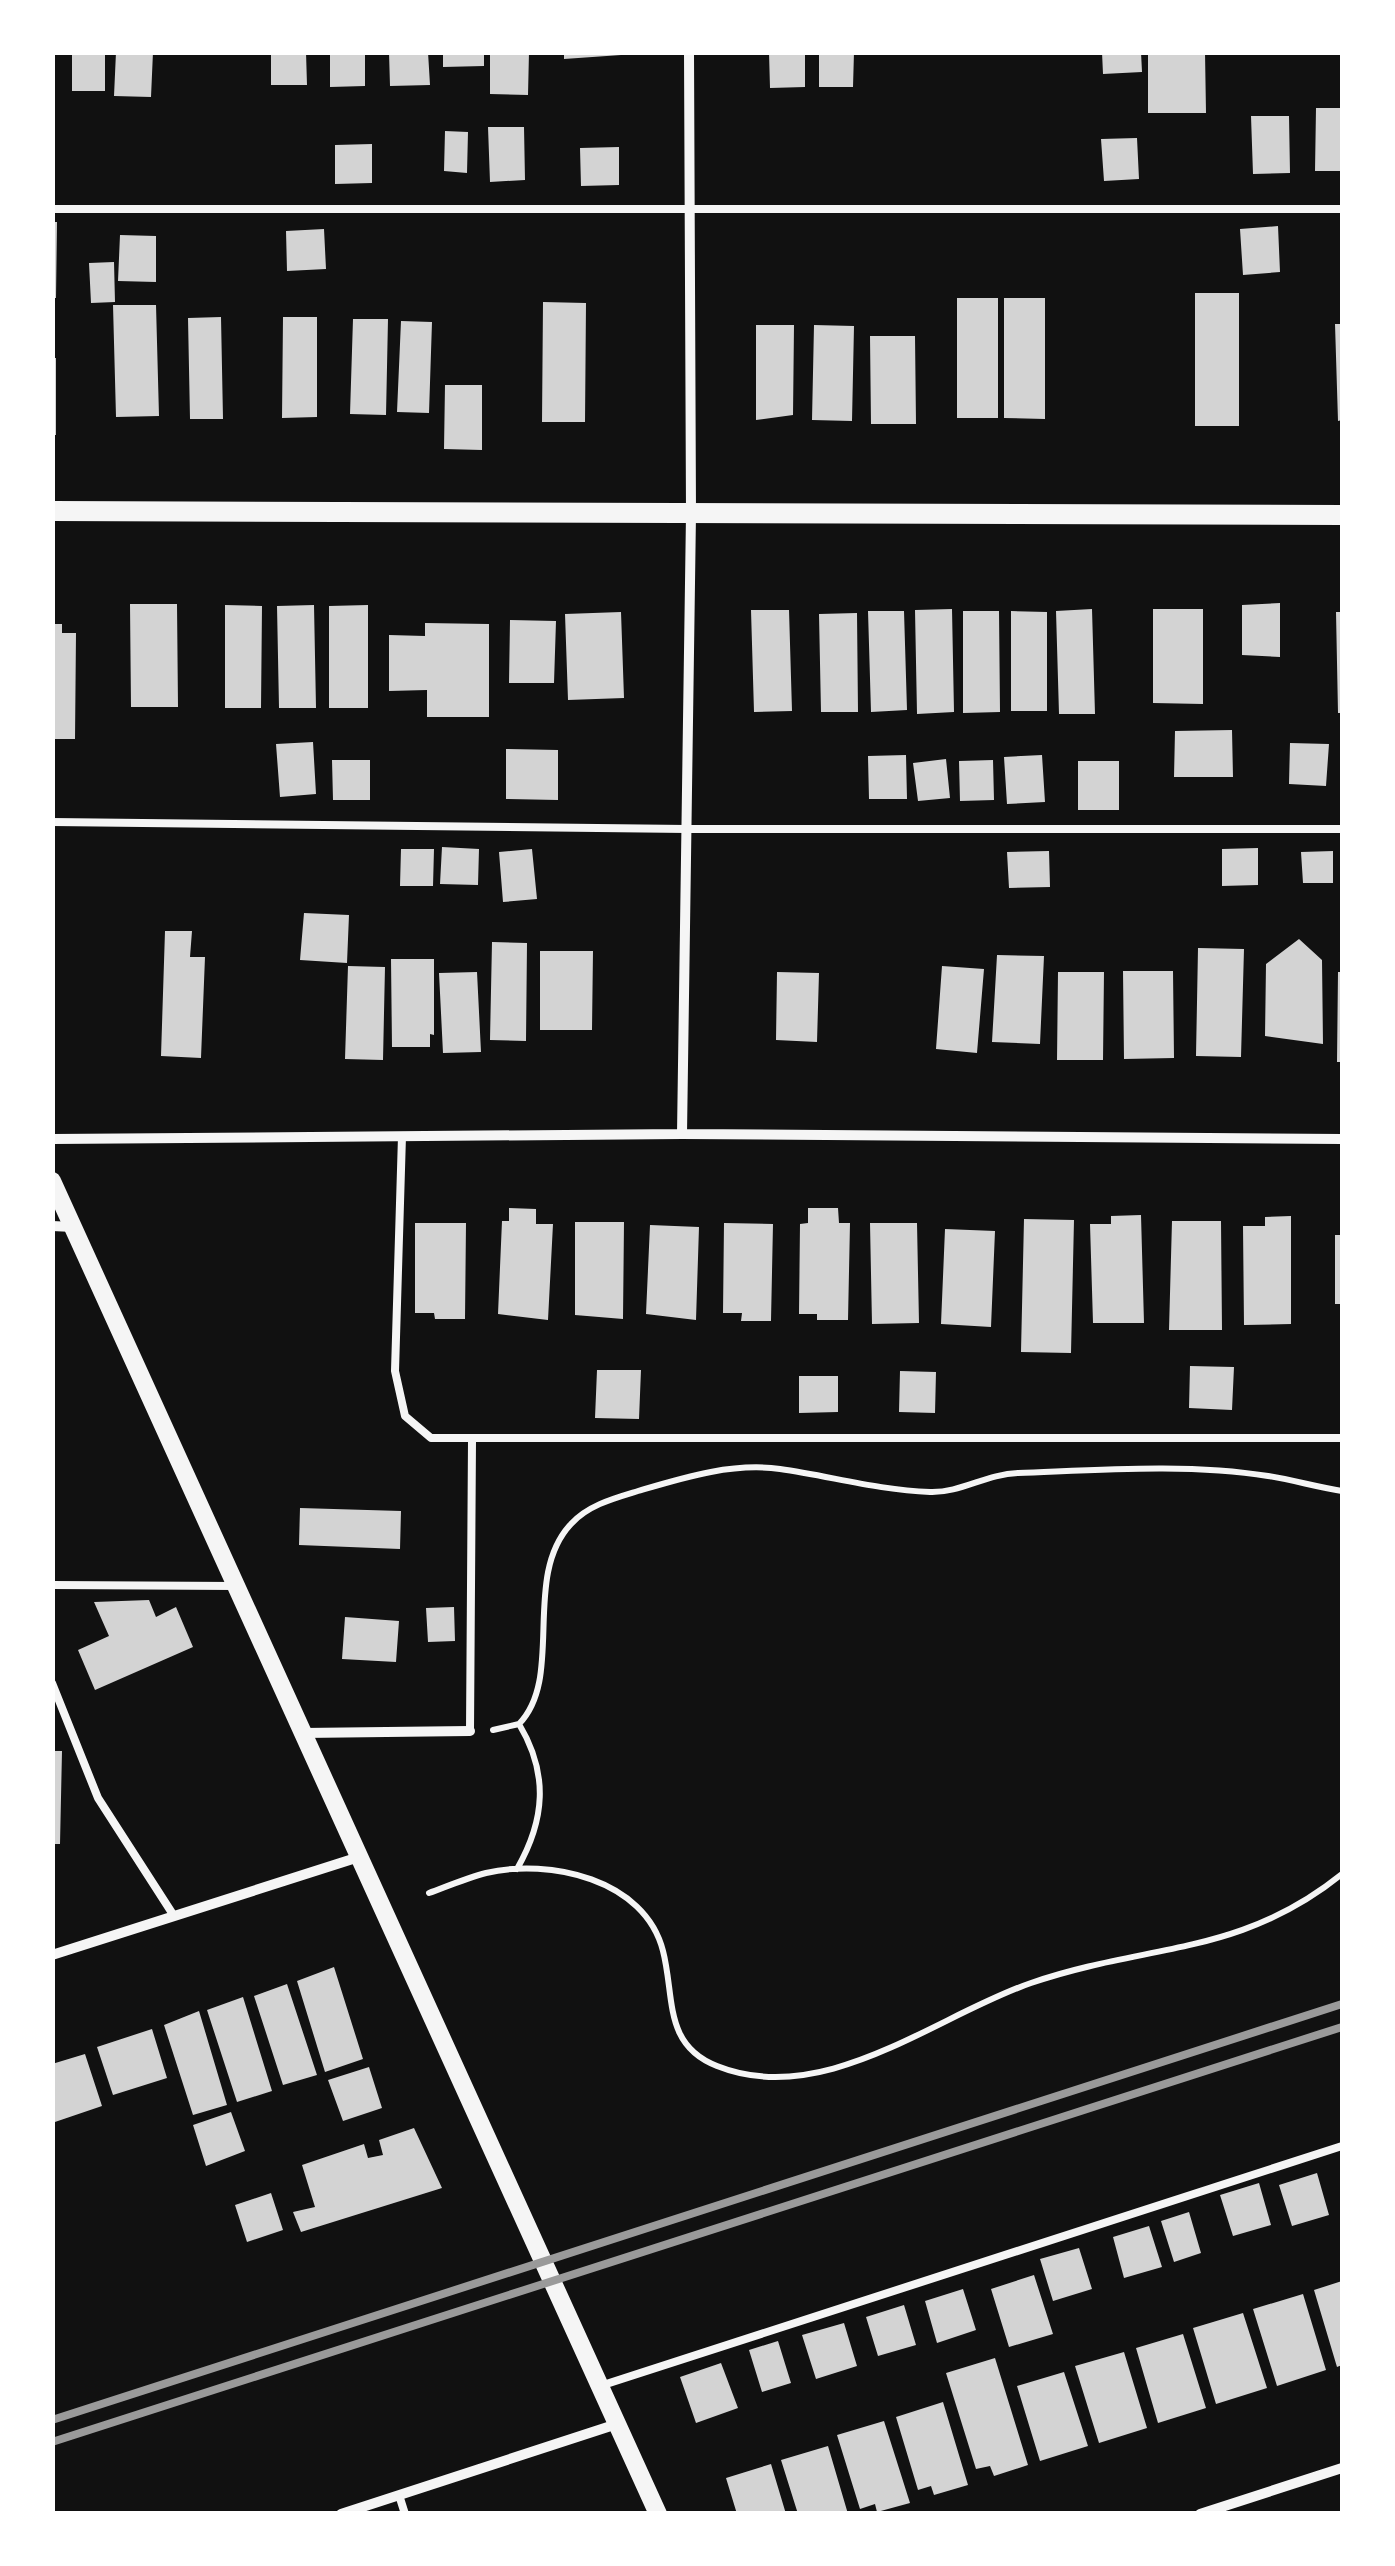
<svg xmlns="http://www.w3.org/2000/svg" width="1395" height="2566" viewBox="0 0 1395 2566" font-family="Georgia,serif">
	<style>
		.building { fill: #d3d3d3 }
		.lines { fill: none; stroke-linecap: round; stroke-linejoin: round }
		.path { stroke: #f5f5f5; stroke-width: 6 }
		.service { stroke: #f5f5f5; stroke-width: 8 }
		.minor { stroke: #f5f5f5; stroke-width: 10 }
		.tertiary { stroke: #f5f5f5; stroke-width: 18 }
		.secondary { stroke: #f5f5f5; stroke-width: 20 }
		.rail { stroke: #9a9a9a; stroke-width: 8 }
	</style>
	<rect width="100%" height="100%" fill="#111"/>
	<path class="building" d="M72,52H105V91H72Z
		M116,52H153L151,97L114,96Z
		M271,52H306L307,85H271Z
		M330,52H365V86L330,87Z
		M389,52H428L430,85L390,86Z
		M443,52H484V66L443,67Z
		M490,52H529L528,95L490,94Z
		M564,52H621V55L564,59Z
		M769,52H805V87L770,88Z
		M819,52H854L853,87H819Z
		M1102,52H1141L1142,72L1103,74Z
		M1148,52H1205L1206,113H1148Z
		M1316,108H1342V171H1315Z
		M1251,116H1289L1290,173L1253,174Z
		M488,127H524L525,180L490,182Z
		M445,131L468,132L467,173L444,171Z
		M1137,138L1139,179L1104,181L1101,139Z
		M372,144V183L335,184V145Z
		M619,147V185L581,186L580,148Z
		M52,222H57L56,298H52Z
		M1278,226L1280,272L1243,275L1240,229Z
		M324,229L326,269L287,271L286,231Z
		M120,235L156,236V282L118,281Z
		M114,262L115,302L91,303L89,263Z
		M1195,293H1239V426H1195Z
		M957,298H998V418H957Z
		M1004,298H1045V419L1004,418Z
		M543,302L586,303L585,422H542Z
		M113,305H156L159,416L116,417Z
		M221,317L223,419H190L188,318Z
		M283,317H317V417L282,418Z
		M353,319H388L386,415L350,414Z
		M401,321L432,322L429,413L397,412Z
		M1335,324H1342V420L1338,421Z
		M756,325H794L793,415L756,420Z
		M814,325L854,326L852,421L812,420Z
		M870,336H915L916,424H871Z
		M52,358H56V435H52Z
		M445,385H482V450L444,449Z
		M1280,603V657L1242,655V605Z
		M130,604H177L178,707H131Z
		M225,605L262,606L261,708H225Z
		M314,605L316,708H279L277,606Z
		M368,605V708H329V606Z
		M952,609L954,712L917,714L915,610Z
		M1092,609L1095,714H1059L1056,611Z
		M1153,609H1203V704L1153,703Z
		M751,610H789L792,711L754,712Z
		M868,611H904L907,710L871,712Z
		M963,611H999L1000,712L963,713Z
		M1011,611L1047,612V711H1011Z
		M621,612L624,698L568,700L565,614Z
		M1336,612H1342V713H1338Z
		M857,613L858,712H821L819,614Z
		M510,620L556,621L554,683H509Z
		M425,623L489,624V717H427V690L389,691V635L425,636Z
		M52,624H62V633H76L75,739H52Z
		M1232,730L1233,777H1174L1175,731Z
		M313,742L316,794L280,797L276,744Z
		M1290,743L1329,744L1326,786L1289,784Z
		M506,749L558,750V800L506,799Z
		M906,755L907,799H869L868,756Z
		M1042,755L1045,802L1007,804L1004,757Z
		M946,759L950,798L918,801L913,763Z
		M332,760H370V800H333Z
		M993,760L994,800L960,801L959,761Z
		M1078,761H1119V810H1078Z
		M442,847L479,849L478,885L440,884Z
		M1258,848V885L1222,886V849Z
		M401,849H434L433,886H400Z
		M532,849L537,899L503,902L499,852Z
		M1049,851L1050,887L1009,888L1007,852Z
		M1333,851V883H1303L1301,852Z
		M304,913L349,915L347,963L300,960Z
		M165,931H192L190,957H205L201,1058L161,1056Z
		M1299,939L1322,960L1323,1044L1265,1036L1266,964Z
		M492,942L527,943L526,1041L490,1040Z
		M1198,948L1244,949L1241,1057L1196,1056Z
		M540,951H593L592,1030H540Z
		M997,955L1044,956L1040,1044L992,1042Z
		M391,959H434V1035L430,1034V1047H392Z
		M348,966L385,967L383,1060L345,1059Z
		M942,966L984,969L977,1053L936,1049Z
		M1123,971H1173L1174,1058L1124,1059Z
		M477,972L481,1052L443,1053L439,973Z
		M777,972L819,973L817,1042L776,1040Z
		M1058,972H1104L1103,1060H1057Z
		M1338,972H1342V1062H1337Z
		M509,1208L536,1209V1224H553L548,1320L498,1314L502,1221H509Z
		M808,1208H838L839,1223H850L848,1320H817V1314H799L800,1224L808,1223Z
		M1141,1215L1144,1323H1093L1090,1224H1111V1216Z
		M1291,1216V1324L1244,1325L1243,1226H1265V1217Z
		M1024,1219L1074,1220L1071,1353L1021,1352Z
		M1172,1221H1221L1222,1330H1169Z
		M575,1222H624L623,1319L575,1315Z
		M415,1223H466L465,1319H435L434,1313H415Z
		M724,1223L773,1224L771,1321H741L742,1313H723Z
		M870,1223H917L919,1323L872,1324Z
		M650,1225L699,1227L696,1320L646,1314Z
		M945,1229L995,1231L991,1327L941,1324Z
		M1335,1235H1342V1304H1335Z
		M1190,1366L1234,1367L1232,1410L1189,1408Z
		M597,1370H641L639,1419L595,1418Z
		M900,1371L936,1372L935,1413L899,1412Z
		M799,1376H838V1412L799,1413Z
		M300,1508L401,1511L400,1549L299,1545Z
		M149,1600L156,1617L176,1607L193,1647L95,1690L78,1650L109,1636L94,1602Z
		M454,1607L455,1641L428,1642L426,1608Z
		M345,1617L399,1621L396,1662L342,1659Z
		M52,1751H62L60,1844H52Z
		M334,1967L363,2059L325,2072L297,1981Z
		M287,1984L317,2075L283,2085L254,1996Z
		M243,1997L272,2091L237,2102L207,2010Z
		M199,2011L227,2105L193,2115L164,2025Z
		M152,2029L167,2078L113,2095L97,2047Z
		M85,2054L102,2106L52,2123V2064Z
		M369,2067L382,2108L343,2121L328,2080Z
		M231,2112L245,2151L206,2166L193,2125Z
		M414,2128L442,2188L301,2232L293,2212L315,2207L302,2165L364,2144L368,2158L383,2155L379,2140Z
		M1317,2173L1329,2215L1292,2226L1279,2185Z
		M1259,2183L1271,2225L1233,2236L1220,2195Z
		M271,2193L283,2230L247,2242L235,2205Z
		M1189,2212L1201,2253L1174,2262L1161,2221Z
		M1149,2226L1162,2267L1124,2278L1113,2237Z
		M1079,2248L1092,2289L1053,2301L1040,2259Z
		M1034,2275L1053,2334L1009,2347L991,2289Z
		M1342,2281V2365L1337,2367L1314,2290Z
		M963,2289L976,2330L937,2343L925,2301Z
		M1303,2294L1326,2370L1277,2386L1253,2309Z
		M904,2305L916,2345L878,2356L866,2317Z
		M1243,2313L1267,2388L1216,2404L1193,2328Z
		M844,2323L857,2366L816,2379L802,2335Z
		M1183,2334L1206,2408L1158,2423L1136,2348Z
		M778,2341L791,2383L762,2392L749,2350Z
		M1124,2352L1147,2428L1099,2443L1075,2366Z
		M995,2358L1028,2465L994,2476L990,2466L976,2469L946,2373Z
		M721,2363L738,2408L696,2423L680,2377Z
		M1064,2372L1088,2446L1040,2461L1017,2386Z
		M943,2402L968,2485L934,2495L931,2486L918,2490L896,2417Z
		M884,2421L910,2503L877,2512L875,2504L860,2509L837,2435Z
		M828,2446L848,2514H798L781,2460Z
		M771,2464L786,2514H737L726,2478Z"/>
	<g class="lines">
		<path class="path" d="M493,1730L519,1724C565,1677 521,1577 571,1524C588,1505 615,1498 638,1491C682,1478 733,1462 780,1469C830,1476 878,1490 930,1492C961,1493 986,1474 1018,1473C1098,1470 1188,1463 1268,1476C1293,1480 1317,1487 1342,1491
			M517,1869C545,1820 549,1774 519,1724
			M429,1893C448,1886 467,1878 486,1873C549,1858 645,1879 663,1951C675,1997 663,2045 717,2066C824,2109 937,2015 1031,1983C1147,1943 1239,1957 1342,1874"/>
		<path class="service" d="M52,209H1342
			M52,822L687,829H1342
			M402,1136L395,1371L405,1416L431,1438H1342
			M52,1585L236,1586
			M52,1683L98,1798L174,1916
			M470,1731L472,1441
			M600,2386L1342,2146
			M399,2495L405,2514"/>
		<path class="minor" d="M682,1134L691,514L689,52
			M52,1139L682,1134L1342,1139
			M52,1226L73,1227
			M303,1733L470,1731
			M52,1955L359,1857
			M341,2514L617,2424
			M1200,2514L1342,2468"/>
		<path class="tertiary" d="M52,1181L658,2514"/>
		<path class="secondary" d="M52,511L1342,515"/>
		<path class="rail" d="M52,2420L1342,2004
			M52,2442L1342,2027"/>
	</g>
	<rect width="1395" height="2566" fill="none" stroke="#ffffff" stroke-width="110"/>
</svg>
